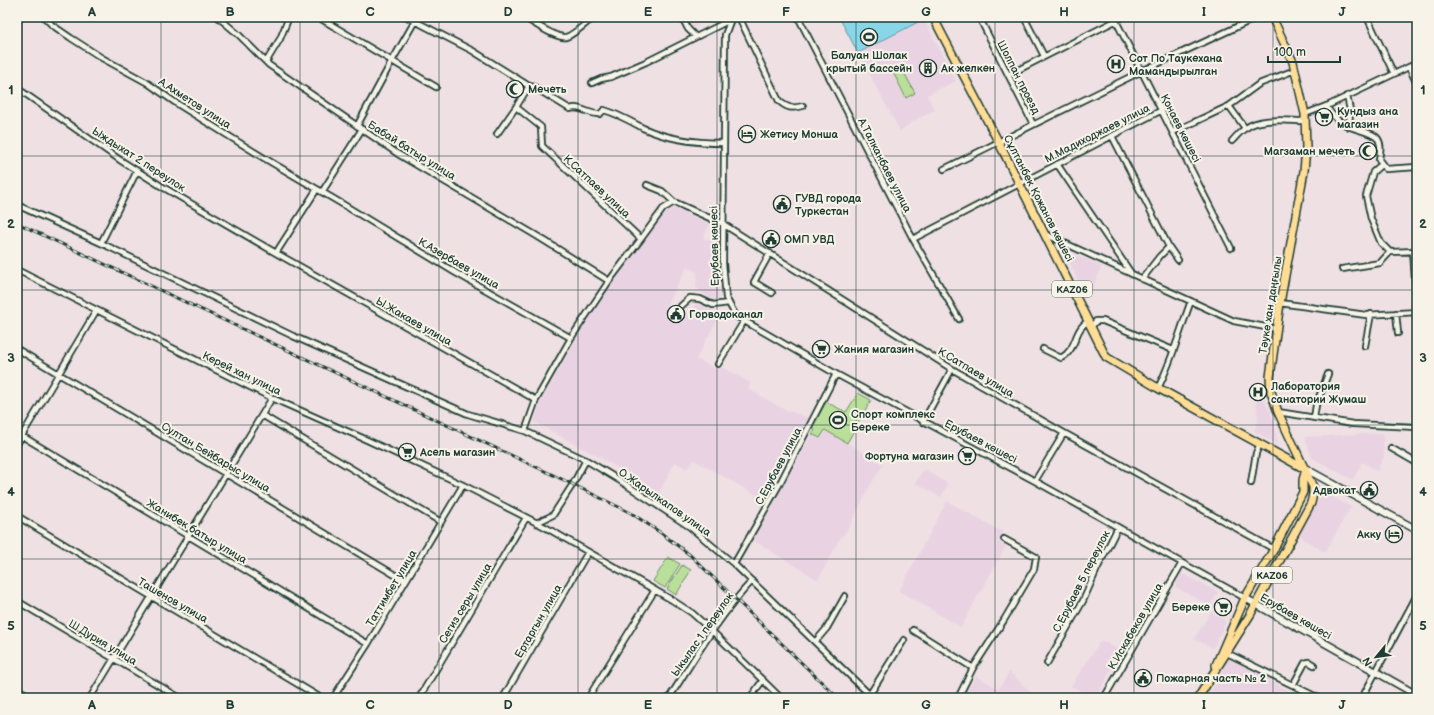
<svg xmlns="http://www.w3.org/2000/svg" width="1434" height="715" viewBox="0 0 1434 715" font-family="'Balsamiq Sans',sans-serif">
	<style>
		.built { fill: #e9d3e2 }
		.green { fill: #badf9a; stroke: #6c8e67 }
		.water { fill: #89d6e9; stroke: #5f99a1 }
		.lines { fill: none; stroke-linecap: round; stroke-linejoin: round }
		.street-casing { stroke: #1f3d34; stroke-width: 8 }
		.secondary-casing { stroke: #1f3d34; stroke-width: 9 }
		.primary-casing { stroke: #1f3d34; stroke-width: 10 }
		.street { stroke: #f7f3e8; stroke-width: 4.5 }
		.secondary { stroke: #f7f3e8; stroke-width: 6 }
		.primary { stroke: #ffdd96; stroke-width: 7 }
		.rail-casing { stroke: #1f3d34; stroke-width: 3 }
		.rail { stroke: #f7f3e8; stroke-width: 1.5; stroke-dasharray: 4.5; stroke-linecap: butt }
		.grid { fill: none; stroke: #1f3d34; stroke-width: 1; stroke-opacity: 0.55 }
		.labels { text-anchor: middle; stroke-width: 4; stroke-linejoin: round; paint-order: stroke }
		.shield { fill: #f7f3e8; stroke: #60746a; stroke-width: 1 }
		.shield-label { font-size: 10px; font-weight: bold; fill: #1f3d34 }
		.poi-label { font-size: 11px; font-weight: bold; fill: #1f3d34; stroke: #f7f3e8; text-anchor: start }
		.street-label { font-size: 11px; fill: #1f3d34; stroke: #f7f3e8 }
		.neatline { fill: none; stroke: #1f3d34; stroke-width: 1.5 }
		.grid-label { font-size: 13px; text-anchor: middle; font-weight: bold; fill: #1f3d34 }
	</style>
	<rect width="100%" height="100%" fill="#efe0e4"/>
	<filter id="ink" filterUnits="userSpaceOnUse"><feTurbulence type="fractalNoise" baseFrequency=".025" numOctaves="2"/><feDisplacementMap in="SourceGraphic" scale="8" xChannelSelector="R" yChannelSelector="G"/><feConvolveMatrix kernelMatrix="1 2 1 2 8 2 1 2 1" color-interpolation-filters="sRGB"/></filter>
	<g filter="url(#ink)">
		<path class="built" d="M686,17H715L692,28Z
			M924,19L956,81L927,95L935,110L912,122L900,131L858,53Z
			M674,207L710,224L703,238L719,244V299L718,301L715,302L705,296L696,287L697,272L687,267L668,304L690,316L697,303L720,315L696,359L719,370L721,367L737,375L751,383L748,389L784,409L809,418L763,499L694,460L687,469L675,462L659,493L610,463L534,422L541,401L596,304L661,217Z
			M1075,255L1102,266L1090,295L1085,299L1070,262Z
			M1256,399H1264L1272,416L1278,445L1254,431L1258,421Z
			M825,429L883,465L871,484L849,527L838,542L818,580L753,540L812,434L820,438Z
			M1383,433L1384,457L1377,471L1362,462L1353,480L1312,458L1305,437Z
			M924,469L948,484L941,497L915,483Z
			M1325,493L1351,507L1325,552L1305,540L1299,534L1320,497Z
			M947,501L1003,532L997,542L1006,546L961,627L899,591Z
			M1181,573L1218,592L1210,606L1175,587Z
			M1211,612L1226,621L1213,648L1194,639Z
			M1101,640L1121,651L1096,698H1092L1071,686Z
			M1229,658L1293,693L1291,698H1208Z
			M1009,672L1037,698H963L976,676L999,689Z"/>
		<path class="green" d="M901,67L915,93L906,98L893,72Z
			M858,393L871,400L847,443L825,430L820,438L812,434L815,430L812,428L826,402L846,412Z
			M668,557L680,564L665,588L653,581Z
			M682,565L691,570L676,595L667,589Z"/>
		<path class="water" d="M839,17H923L924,19L858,53Z"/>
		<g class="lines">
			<defs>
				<path id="street" d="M44,17L52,25L71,38L102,58L146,82L176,103L264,158L339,202L456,273L571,338
					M218,17L239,35L269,65L398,154L537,236L609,281
					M318,17L436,87
					M407,17L473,51L529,86L516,107L541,127L542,146L641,239L663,209L674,202L723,224L952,369L1064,433L1274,549
					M523,17C533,22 556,39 566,37C572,36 586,23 592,19L591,17
					M682,17L688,29L695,36
					M739,17L779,101C787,108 792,109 803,106
					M798,17L913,239L959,319
					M979,17L1033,124
					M1024,17L1044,56
					M1114,17L1231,248
					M1367,17L1394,74
					M731,19L725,35L723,263L726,298L736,316L836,374L1035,481L1245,598
					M17,21L22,17
					M266,62L280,39L289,17
					M1409,67L1417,84
					M1008,75L1123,17
					M592,83L601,79L611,77L646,62L736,17
					M529,86L534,87L570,109C581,105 588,115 600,114L604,110C618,114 630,121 643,128C669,140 696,143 724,143
					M17,88L120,160L161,186L276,253L536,400L525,431
					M1347,96L1350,110L1349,127
					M1229,106L1245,128
					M1326,106C1331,114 1336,120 1344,124C1353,130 1372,131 1378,139C1382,145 1380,153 1379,160L1386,169L1417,167
					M1305,114L1329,105L1417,63
					M357,126L392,61L415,21
					M1173,132L1229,106L1259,84L1295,70
					M497,134L516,107
					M1112,136L1169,247L1178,260
					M1232,141C1236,137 1240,131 1246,128C1260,117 1288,121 1305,121
					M1057,164L1131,273
					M1382,164L1373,172L1366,196L1371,219L1381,243L1390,252
					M944,169L1142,71L1258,17
					M647,185L662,191L674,202
					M322,192L362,129
					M17,205L101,243L293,336L468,414L525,431L586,460L619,480L690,527L734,564L873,698
					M1045,234L1234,321L1276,329
					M913,239L1162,110
					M101,243L137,171
					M1413,251L1416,296L1415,312
					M276,253L317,189
					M770,253L754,282L772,293
					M1342,269L1380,263L1390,252L1417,251
					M17,270L272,398L367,440L463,485L545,527L672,600L692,613L712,631L781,698
					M1142,279L1160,256L1169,247
					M1280,303L1366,315L1417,312
					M681,306L690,298L700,299L713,305L729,303
					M1396,313L1398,333
					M1091,327L1096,321H1103L1173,350
					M1365,346L1371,314
					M17,349L405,581
					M1043,349L1061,358C1078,349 1073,329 1089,321
					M718,364L744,321
					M1158,388C1172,361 1180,330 1191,301
					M536,400L571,338L609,281L641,239
					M1278,412L1353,424L1417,427
					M262,415L441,522
					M1314,418L1316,405L1328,374
					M923,422L952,369
					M17,433L368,644
					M17,444L96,311
					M1391,448L1417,463
					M1035,481L1064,433
					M1251,483L1256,453L1260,444
					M17,516C118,577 219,638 321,698
					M536,523L553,515L573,484L586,460
					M734,564L779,485L836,374
					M17,601L180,698
					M913,630L973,668
					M815,642L827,628L845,596
					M1227,653L1319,698
					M1047,663L1083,601L1097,569L1118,527
					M1293,685L1305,663L1309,662L1314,665
					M17,689L34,698
					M870,694L904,640
					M90,698L272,398
					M333,698L368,644L463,485
					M419,698L526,518
					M503,698L588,552
					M588,698L655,590
					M669,698C695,658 719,616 752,581
					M750,698L763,680
					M958,698L973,668L1004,620L1034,569L1036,557L1004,539
					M1104,698L1182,563
					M1362,698L1417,595"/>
				<path id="secondary" d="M1306,469L1417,530
					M1245,598L1417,695"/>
				<path id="primary" d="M933,17L998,141L1106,357L1158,388L1305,469
					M1216,665L1245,598L1274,549L1303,492V480L1306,469
					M1198,698L1250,615L1311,503L1313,494V487L1278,412L1271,392L1270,377L1280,303L1304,171L1306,148L1305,114L1293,62L1272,17"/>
			</defs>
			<use href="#street" class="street-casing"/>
			<use href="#secondary" class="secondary-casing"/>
			<use href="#primary" class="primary-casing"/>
			<use href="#street" class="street"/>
			<use href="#secondary" class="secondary"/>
			<use href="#primary" class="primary"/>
			<defs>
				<path id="rail" d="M17,223L568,482L631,513L661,533L690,555L838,698"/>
			</defs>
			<use href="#rail" class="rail-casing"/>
			<use href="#rail" class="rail"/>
		</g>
	</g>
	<path class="grid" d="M161,17V698M300,17V698M439,17V698M578,17V698M717,17V698M856,17V698M995,17V698M1134,17V698M1273,17V698M17,156H1417M17,290H1417M17,425H1417M17,559H1417"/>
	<defs>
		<symbol id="stadium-ring" viewBox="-11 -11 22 22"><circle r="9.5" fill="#f7f3e8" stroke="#1f3d34" stroke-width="1.5"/><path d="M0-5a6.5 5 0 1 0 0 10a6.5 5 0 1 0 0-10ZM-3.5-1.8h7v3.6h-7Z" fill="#1f3d34"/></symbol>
		<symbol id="hospital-ring" viewBox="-11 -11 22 22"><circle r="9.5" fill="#f7f3e8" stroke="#1f3d34" stroke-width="1.5"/><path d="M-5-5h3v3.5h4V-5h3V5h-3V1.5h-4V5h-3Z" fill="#1f3d34"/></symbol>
		<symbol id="building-ring" viewBox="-11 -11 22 22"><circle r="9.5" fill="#f7f3e8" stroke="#1f3d34" stroke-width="1.5"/><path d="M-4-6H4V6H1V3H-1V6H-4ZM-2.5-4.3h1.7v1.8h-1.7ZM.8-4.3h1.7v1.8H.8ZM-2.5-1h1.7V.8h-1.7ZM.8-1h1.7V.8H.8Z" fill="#1f3d34"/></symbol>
		<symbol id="mosque-ring" viewBox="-11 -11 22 22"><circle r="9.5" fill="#f7f3e8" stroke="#1f3d34" stroke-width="1.5"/><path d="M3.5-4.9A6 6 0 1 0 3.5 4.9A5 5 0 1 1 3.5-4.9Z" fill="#1f3d34"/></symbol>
		<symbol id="supermarket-ring" viewBox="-11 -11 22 22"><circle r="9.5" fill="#f7f3e8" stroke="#1f3d34" stroke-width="1.5"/><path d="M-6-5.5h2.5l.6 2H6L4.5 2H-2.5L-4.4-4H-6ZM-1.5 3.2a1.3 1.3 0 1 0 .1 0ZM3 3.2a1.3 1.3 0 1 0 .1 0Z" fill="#1f3d34"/></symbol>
		<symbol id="hotel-ring" viewBox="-11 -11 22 22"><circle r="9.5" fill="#f7f3e8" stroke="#1f3d34" stroke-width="1.5"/><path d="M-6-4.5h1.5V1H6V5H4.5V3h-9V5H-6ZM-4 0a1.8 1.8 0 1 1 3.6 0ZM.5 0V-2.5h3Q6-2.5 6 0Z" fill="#1f3d34"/></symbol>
		<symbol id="civic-ring" viewBox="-11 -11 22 22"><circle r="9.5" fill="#f7f3e8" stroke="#1f3d34" stroke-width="1.5"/><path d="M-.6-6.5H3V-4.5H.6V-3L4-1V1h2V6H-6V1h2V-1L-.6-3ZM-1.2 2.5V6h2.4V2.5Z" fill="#1f3d34"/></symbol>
	</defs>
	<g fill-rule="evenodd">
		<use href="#stadium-ring" x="859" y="27" width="20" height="20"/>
		<use href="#hospital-ring" x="1106" y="54" width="20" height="20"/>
		<use href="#building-ring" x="918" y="58" width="20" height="20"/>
		<use href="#mosque-ring" x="505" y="79" width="20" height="20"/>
		<use href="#supermarket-ring" x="1314" y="107" width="20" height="20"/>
		<use href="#hotel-ring" x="737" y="124" width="20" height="20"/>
		<use href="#mosque-ring" x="1358" y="141" width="20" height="20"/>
		<use href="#civic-ring" x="772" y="194" width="20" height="20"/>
		<use href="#civic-ring" x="761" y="229" width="20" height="20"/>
		<use href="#civic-ring" x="666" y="304" width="20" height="20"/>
		<use href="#supermarket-ring" x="811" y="339" width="20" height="20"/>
		<use href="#hospital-ring" x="1248" y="382" width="20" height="20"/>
		<use href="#stadium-ring" x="828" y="410" width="20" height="20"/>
		<use href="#supermarket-ring" x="397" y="442" width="20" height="20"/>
		<use href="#supermarket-ring" x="957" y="446" width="20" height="20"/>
		<use href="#civic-ring" x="1359" y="480" width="20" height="20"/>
		<use href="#hotel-ring" x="1384" y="524" width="20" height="20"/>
		<use href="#supermarket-ring" x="1213" y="597" width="20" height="20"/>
		<use href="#civic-ring" x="1133" y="668" width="20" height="20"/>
	</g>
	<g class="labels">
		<g class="shield">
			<rect x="1052" y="281" width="40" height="16" rx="3"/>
			<rect x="1252" y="567" width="40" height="16" rx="3"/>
		</g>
		<g class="shield-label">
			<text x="1072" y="293">KАZ06</text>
			<text x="1272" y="579">KАZ06</text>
		</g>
		<g class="poi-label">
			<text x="869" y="59" text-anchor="middle">Балуан Шолак<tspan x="869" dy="13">крытый бассейн</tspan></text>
			<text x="1129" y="62">Сот По Таукехана<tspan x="1129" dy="13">Мамандырылган</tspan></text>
			<text x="941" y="72">Ак желкен</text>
			<text x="528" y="93">Мечеть</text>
			<text x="1337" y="115">Кундыз ана<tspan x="1337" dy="13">магазин</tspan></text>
			<text x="760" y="138">Жетису Монша</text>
			<text x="1355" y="155" text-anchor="end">Магзаман мечеть</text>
			<text x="795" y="202">ГУВД города<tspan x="795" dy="13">Туркестан</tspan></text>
			<text x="784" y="243">ОМП УВД</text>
			<text x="689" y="318">Горводоканал</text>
			<text x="834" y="353">Жания магазин</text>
			<text x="1271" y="390">Лаборатория<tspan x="1271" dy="13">санатории Жумаш</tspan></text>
			<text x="851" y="418">Спорт комплекс<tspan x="851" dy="13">Береке</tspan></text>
			<text x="420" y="456">Асель магазин</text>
			<text x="954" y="460" text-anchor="end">Фортуна магазин</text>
			<text x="1356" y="494" text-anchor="end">Адвокат</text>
			<text x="1381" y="538" text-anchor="end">Акку</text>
			<text x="1210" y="611" text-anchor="end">Береке</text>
			<text x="1156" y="682">Пожарная часть № 2</text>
		</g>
		<g class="street-label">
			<text transform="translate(1019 77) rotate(63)" y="4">Шолпан проезд</text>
			<text transform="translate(195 103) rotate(33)" y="4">А.Ахметов улица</text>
			<text transform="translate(1181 128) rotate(63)" y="4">Қонаев көшесі</text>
			<text transform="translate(1097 133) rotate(-27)" y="4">М.Мадиходжаев улица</text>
			<text transform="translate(412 150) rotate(32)" y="4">Бабай батыр улица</text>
			<text transform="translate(139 159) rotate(33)" y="4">Ыждыхат 2 переулок</text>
			<text transform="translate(885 165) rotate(63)" y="4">А.Талканбаев улица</text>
			<text transform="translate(597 186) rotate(43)" y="4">К.Сатпаев улица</text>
			<text transform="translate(1039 198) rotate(63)" y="4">Сұлтанбек Қожанов көшесі</text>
			<text transform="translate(714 246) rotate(-91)" y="4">Ерубаев көшесі</text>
			<text transform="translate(459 263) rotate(30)" y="4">К.Азербаев улица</text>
			<text transform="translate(1270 305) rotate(-81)" y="4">Тәуке хан даңғылы</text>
			<text transform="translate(414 321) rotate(30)" y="4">Ы.Жакаев улица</text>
			<text transform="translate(976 372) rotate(31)" y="4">К.Сатпаев улица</text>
			<text transform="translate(242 373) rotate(26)" y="4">Керей хан улица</text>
			<text transform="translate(981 441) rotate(28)" y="4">Ерубаев көшесі</text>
			<text transform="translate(216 457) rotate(31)" y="4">Султан Бейбарыс улица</text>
			<text transform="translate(778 466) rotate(-62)" y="4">С.Ерубаев улица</text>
			<text transform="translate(665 502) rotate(35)" y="4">О.Жарылкапов улица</text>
			<text transform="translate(197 531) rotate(31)" y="4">Жанибек батыр улица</text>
			<text transform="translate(1081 581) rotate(-63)" y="4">С.Ерубаев 5 переулок</text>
			<text transform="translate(391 588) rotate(-59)" y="4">Таттимбет улица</text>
			<text transform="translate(173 600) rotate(30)" y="4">Ташенов улица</text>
			<text transform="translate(465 603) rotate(-59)" y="4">Сегиз серы улица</text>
			<text transform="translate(1296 616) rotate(30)" y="4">Ерубаев көшесі</text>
			<text transform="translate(538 621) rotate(-60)" y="4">Ертаргын улица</text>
			<text transform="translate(1135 626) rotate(-60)" y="4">К.Искабеков улица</text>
			<text transform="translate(702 634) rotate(-55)" y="4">Ыкылас 1 переулок</text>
			<text transform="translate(103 642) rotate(31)" y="4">Ш.Дурия улица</text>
		</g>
	</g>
	<rect width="1434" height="715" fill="none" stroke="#f7f3e8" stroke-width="44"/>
	<g transform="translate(1376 657) rotate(241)" stroke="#f7f3e8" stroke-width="3" paint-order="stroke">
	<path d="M0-3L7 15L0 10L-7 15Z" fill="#1f3d34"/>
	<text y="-6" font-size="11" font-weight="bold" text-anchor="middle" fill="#1f3d34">N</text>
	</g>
	<path d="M1268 56v6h72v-6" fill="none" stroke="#1f3d34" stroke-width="2"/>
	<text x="1274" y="56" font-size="12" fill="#1f3d34" stroke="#f7f3e8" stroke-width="3" paint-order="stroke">100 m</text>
	<rect x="22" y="22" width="1390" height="671" class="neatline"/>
	<g class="grid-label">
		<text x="92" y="16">A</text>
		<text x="230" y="16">B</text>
		<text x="370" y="16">C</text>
		<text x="508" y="16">D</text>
		<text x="648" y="16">E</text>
		<text x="786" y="16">F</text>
		<text x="926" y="16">G</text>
		<text x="1064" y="16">H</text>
		<text x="1204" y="16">I</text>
		<text x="1342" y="16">J</text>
		<text x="11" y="94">1</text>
		<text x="1423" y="94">1</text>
		<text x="11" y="228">2</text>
		<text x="1423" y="228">2</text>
		<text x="11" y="362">3</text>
		<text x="1423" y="362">3</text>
		<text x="11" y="496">4</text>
		<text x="1423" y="496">4</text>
		<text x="11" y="630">5</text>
		<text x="1423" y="630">5</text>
		<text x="92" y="709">A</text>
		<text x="230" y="709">B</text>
		<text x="370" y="709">C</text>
		<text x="508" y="709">D</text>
		<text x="648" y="709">E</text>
		<text x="786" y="709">F</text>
		<text x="926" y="709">G</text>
		<text x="1064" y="709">H</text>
		<text x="1204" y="709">I</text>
		<text x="1342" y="709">J</text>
	</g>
</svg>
